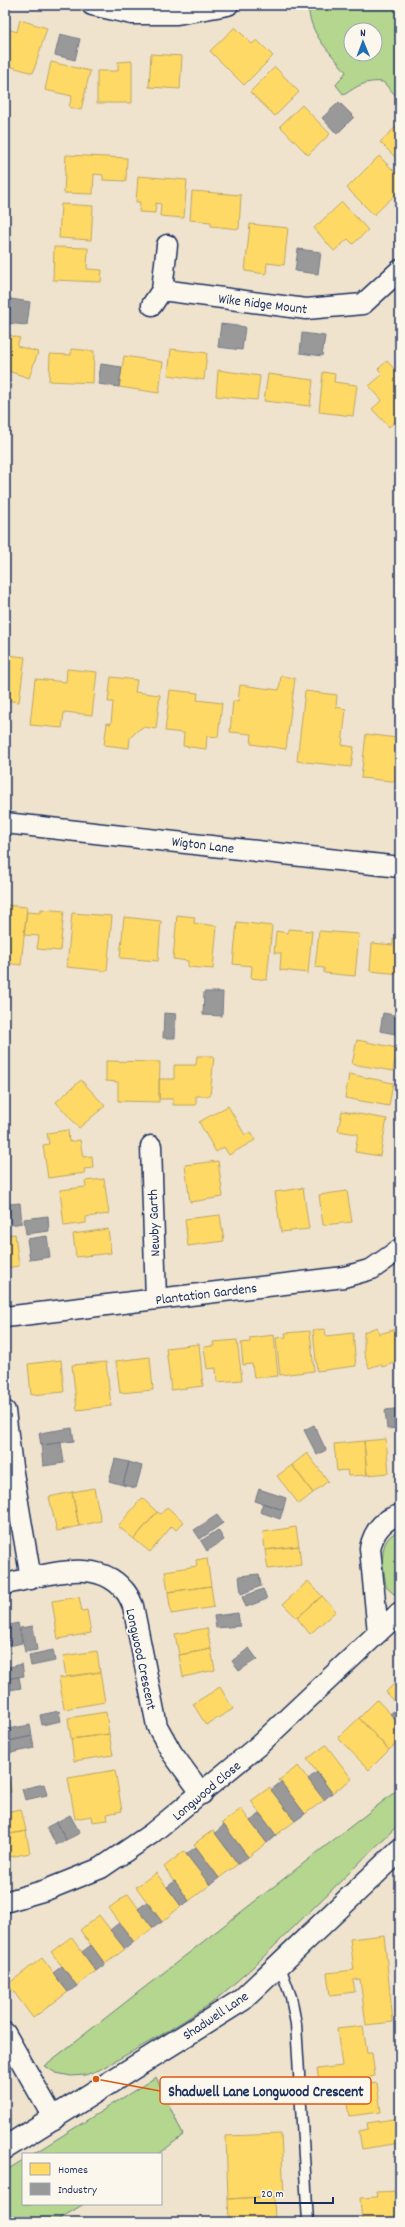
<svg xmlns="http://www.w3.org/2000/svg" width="405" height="2227" viewBox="0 0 405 2227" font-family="Dekko,sans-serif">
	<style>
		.green { fill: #b5d68f; stroke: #688276; fill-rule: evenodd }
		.homes { fill: #ffd966; stroke: #bba664 }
		.industry { fill: #999; stroke: #737987 }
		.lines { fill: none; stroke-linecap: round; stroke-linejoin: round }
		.service-casing { stroke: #1b2f5e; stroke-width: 13 }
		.minor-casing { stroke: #1b2f5e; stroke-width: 23 }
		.tertiary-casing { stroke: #1b2f5e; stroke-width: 25 }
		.service { stroke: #fbf7ec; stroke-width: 10 }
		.minor { stroke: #fbf7ec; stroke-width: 20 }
		.tertiary { stroke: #fbf7ec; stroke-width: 22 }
		.labels { text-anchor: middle; stroke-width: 4; stroke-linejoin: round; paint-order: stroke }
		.street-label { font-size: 14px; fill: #1b2f5e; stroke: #fbf7ec }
		.leader { fill: none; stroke: #de5710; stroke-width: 1.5 }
		.callout-dot { fill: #de5710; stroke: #fbf7ec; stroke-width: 1.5 }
		.callout { fill: #fbf7ec; stroke: #de5710; stroke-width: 1.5 }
		.callout-label { font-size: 15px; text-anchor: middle; font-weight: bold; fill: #1b2f5e }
	</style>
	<rect width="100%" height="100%" fill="#efe3ce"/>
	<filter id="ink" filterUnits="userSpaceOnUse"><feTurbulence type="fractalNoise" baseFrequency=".025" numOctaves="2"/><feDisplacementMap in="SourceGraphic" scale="8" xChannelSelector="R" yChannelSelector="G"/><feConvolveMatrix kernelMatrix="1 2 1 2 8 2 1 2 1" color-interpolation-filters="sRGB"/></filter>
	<g filter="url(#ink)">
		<path class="green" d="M308,5H396L400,7V100L383,82C366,80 357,86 344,95L336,85L346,72C328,49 310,36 308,5ZM351,30H375V54H351Z
			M400,1531V1593L394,1594L386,1587C384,1568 375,1538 400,1531Z
			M400,1788V1823L253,1967L212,2003L158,2037L99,2070L85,2075L71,2076L56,2073L44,2066Z
			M156,2077L183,2135L159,2154H33Z
			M23,2160V2204H84L54,2222H5V2171Z"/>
		<path class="homes" d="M20,20L47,28L33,73L5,65V28L17,32Z
			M235,27L252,44L257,40L273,56L244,85L210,51Z
			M151,54L182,56L180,89L149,87Z
			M132,61V103H97V71H118V62Z
			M51,62L90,71L81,110L69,107L72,96L45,90Z
			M275,67L299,92L275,116L250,92Z
			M302,105L330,134L308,155L280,126Z
			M400,123V162L380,142Z
			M66,155L127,158L126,181L103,180V175L94,174L93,194L64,193Z
			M379,156L400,177V190L374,215L347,188Z
			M138,176L187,180L184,218L160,216L161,204L156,203L155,213L139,212L140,202H136Z
			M192,191L241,195L239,229L211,226V222L190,220Z
			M342,202L368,230L353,244L348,239L334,251L314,228Z
			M61,204L93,206L91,240L59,238Z
			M250,224L288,228L284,265L267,263L266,274L245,271Z
			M54,247L88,248L87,269L102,270L101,282L53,280Z
			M5,334L20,338L17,346L38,352L29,378L5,370Z
			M71,349L94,351L93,383L49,381L50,354L71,355Z
			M171,349L207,353L204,380L168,375Z
			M124,356L163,362L159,393L119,387Z
			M387,361L400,375V417L389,427L372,409L382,400L369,386L383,374L378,369Z
			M218,370L260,376L257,400L216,396Z
			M323,372L335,374L334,382L357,385L353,416L319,412Z
			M268,374L313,380L310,406L264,401Z
			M5,651H9L8,655L25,657L19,702L5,700Z
			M67,669L97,672L92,715L64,712L62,728L30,725L35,679L66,682Z
			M281,676L295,678L286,749L251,744L252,734L230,732L233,701H238L240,685L279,690Z
			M111,677L137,680L135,692L160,695L156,729L143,727L138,730L130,738L129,748L104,745L107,723L111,724L113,702H108Z
			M170,690L198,693L197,700L222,703L218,737L207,736L206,749L183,746L184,733L165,731Z
			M305,691L337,695L336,707L346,709L342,745L354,747L351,767L297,761Z
			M399,722L400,782L361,778L366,734L397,738Z
			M5,905L27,907L21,965L5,963Z
			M41,909L64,911L60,951L37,949L39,936L24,935L27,912L41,913Z
			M72,913L112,916L107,971L67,967Z
			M177,915L195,917L194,923L217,926L213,969L188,967V961L173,959Z
			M124,917L161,921L158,961L120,958Z
			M237,922L272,926L267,980L251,978L252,966L233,964Z
			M288,929L312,931L308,973L280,970L281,953H274L276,931L288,933Z
			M319,931L359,934L355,976L324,973V968L315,967Z
			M393,939H400V974L370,971L372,943L393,945Z
			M357,1040L397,1048L393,1071L352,1064Z
			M197,1056H214L210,1096H196V1105H173V1099H159V1079H174V1065H196Z
			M106,1061L160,1062L159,1102L118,1101V1082L106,1081Z
			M349,1074L393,1083L389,1106L345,1098Z
			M81,1080L105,1106L79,1128L56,1102Z
			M228,1106L245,1135L251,1132L255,1140L229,1155L224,1147L216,1152L199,1122Z
			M342,1111L387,1119L380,1156L355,1152L358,1134L338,1131Z
			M68,1130L69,1142L80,1140L83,1157L92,1156L93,1168L84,1169L85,1173L48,1178L43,1145L49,1144L47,1133Z
			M218,1161L223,1197L190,1202L185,1165Z
			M104,1179L109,1214L86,1217V1223L64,1226L60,1190L86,1187L85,1181Z
			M303,1188L309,1229L281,1232L275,1192Z
			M347,1191L352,1222L323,1225L319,1195Z
			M220,1215L224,1241L188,1246L185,1219Z
			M108,1229L111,1253L76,1257L73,1234Z
			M15,1234L19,1266L5,1268V1235Z
			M377,1327L379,1334L400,1328V1361L382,1367L381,1364L369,1368L364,1353V1332Z
			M325,1329L326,1336L353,1333L356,1366L317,1371L313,1330Z
			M310,1331L314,1371L280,1375L276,1338L286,1337L285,1333Z
			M274,1335L278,1376L254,1378L252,1364L243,1365L241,1343L250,1342V1338Z
			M237,1340L242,1380L217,1382L216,1368L207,1369L204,1347L214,1346L213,1342Z
			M199,1344L203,1386L171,1390L166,1348Z
			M150,1357L153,1390L120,1393L116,1361Z
			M61,1360L64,1392L31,1395L28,1364Z
			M106,1362L111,1406L77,1410L72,1365Z
			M386,1439L389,1473L367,1475L364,1441Z
			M364,1441L367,1475L348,1476L347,1470L337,1471L334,1444Z
			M307,1453L328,1481L313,1493L292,1465Z
			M292,1465L313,1493L299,1504L277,1476Z
			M94,1488L101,1521L79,1526L72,1492Z
			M72,1492L79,1526L57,1531L49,1497Z
			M142,1498L157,1512L134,1539L118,1526Z
			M167,1507L184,1522L176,1530L172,1526L150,1552L134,1539L157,1512L161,1514Z
			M296,1527L299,1546L265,1550L263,1532Z
			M299,1546L301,1565L268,1569L265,1550Z
			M207,1558L211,1586L168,1592L165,1571L197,1566L196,1560Z
			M308,1581L322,1596L297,1618L283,1604Z
			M211,1586L214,1607L171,1614L168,1592Z
			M322,1596L336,1611L310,1634L297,1618Z
			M79,1597L82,1611L87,1610L91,1633L58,1639L52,1601Z
			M207,1628L211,1649L179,1655L175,1634Z
			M211,1649L215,1670L183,1677L179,1655Z
			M97,1651L100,1672L66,1677L63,1656Z
			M100,1672L105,1702L64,1709L59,1678Z
			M400,1678V1707L386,1692Z
			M220,1687L233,1709L206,1725L193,1704Z
			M377,1700L400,1724V1740L389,1750L359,1718Z
			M106,1712L109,1734L71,1739L68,1718Z
			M359,1718L389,1750L369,1770L338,1738Z
			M109,1734L113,1755L74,1761L71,1739Z
			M326,1745L352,1779L332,1793L307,1759Z
			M298,1766L324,1800L305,1814L279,1780Z
			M115,1770L122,1811L107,1814L108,1820L92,1822L91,1816L75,1819L68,1778Z
			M7,1771L11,1792L5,1793V1772Z
			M270,1787L295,1821L276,1835L251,1801Z
			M21,1809L26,1831L5,1835V1812Z
			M241,1809L267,1843L248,1857L222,1823Z
			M213,1830L238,1864L219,1878L194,1844Z
			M26,1831L30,1853L5,1858V1835Z
			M184,1851L210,1885L189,1901L164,1867Z
			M156,1873L181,1906L162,1922L136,1887Z
			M128,1894L153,1928L134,1942L109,1908Z
			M99,1915L125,1949L105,1964L80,1930Z
			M384,1935L393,2022L366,2025L360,1979L353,1980L355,1992L330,1995L327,1973L354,1970L350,1939Z
			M71,1937L96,1971L77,1986L51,1952Z
			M42,1958L68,1992L33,2018L8,1984Z
			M363,2026L367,2053H372L375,2076L370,2077L371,2084L377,2083L381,2112L349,2116L345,2091L321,2094L317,2069L342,2066L337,2029Z
			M400,2118V2143L362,2149L359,2131L368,2129L367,2123Z
			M281,2134L284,2196L228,2199L226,2136Z
			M400,2191V2222H362L360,2198L377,2197L376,2192Z
			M274,2196L275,2222H229L228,2199Z"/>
		<path class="industry" d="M60,34L80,39L75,60L55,55Z
			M339,102L354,117L337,134L322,118Z
			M298,249L321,252L318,274L295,271Z
			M5,298L30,302L27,325L5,323Z
			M221,324L245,327L242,350L218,347Z
			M302,333L325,336L322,356L300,353Z
			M101,364L122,367L119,387L98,384Z
			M204,992H223L222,1016L203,1015Z
			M164,1013L176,1014L175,1038H163Z
			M383,1013L400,1016V1035L380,1031Z
			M20,1203L22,1223L11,1225L9,1204Z
			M48,1216L49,1231L26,1234L24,1219Z
			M47,1236L50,1257L30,1260L27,1239Z
			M400,1408V1428H397L395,1409Z
			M395,1409L397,1428L387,1429L385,1410Z
			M314,1425L326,1450L317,1455L304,1430Z
			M72,1428L74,1441L41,1445L39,1433Z
			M61,1443L64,1463L43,1466L41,1445Z
			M115,1459L129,1462L123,1485L109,1481Z
			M129,1462L142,1466L136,1488L123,1485Z
			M259,1489L286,1498L283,1510L255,1501Z
			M263,1503L283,1510L280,1519L260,1512Z
			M217,1515L223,1523L200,1539L194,1530Z
			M218,1530L224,1540L207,1551L201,1541Z
			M259,1574L261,1586L241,1594L239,1576Z
			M263,1589L267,1599L246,1607L242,1597Z
			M238,1613L240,1626L216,1628L214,1616Z
			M18,1623L22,1643L9,1646L5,1626Z
			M33,1626L37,1650L25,1652L20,1628Z
			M249,1648L257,1659L239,1671L232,1661Z
			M53,1650L55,1661L31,1666L29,1655Z
			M22,1664L24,1676L5,1679V1668Z
			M19,1677L21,1688L5,1691V1679Z
			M399,1706L400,1707V1724L390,1714Z
			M59,1711L61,1721L42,1725L40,1715Z
			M30,1725L32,1736L9,1741L7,1729Z
			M32,1736L34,1748L11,1753L9,1741Z
			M317,1772L332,1793L324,1800L308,1779Z
			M281,1782L305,1814L295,1821L271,1790Z
			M44,1784L47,1795L25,1800L22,1789Z
			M260,1814L276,1835L267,1843L250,1821Z
			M70,1815L80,1833L66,1840L57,1822Z
			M57,1822L66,1840L56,1845L47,1827Z
			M224,1825L248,1857L238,1864L215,1833Z
			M196,1847L219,1878L210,1885L186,1854Z
			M175,1881L189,1901L181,1906L167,1887Z
			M147,1902L162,1922L153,1928L138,1909Z
			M119,1923L134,1942L125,1949L110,1930Z
			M91,1945L105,1964L96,1971L82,1952Z
			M62,1966L77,1986L68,1992L53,1973Z"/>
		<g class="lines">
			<defs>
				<path id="service" d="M279,1964L291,1997L296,2024L308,2222"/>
				<path id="minor" d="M92,5L132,14H177L228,5
					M162,290L306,309L363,304L400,270
					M152,305L162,290L167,245
					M5,823L400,867
					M151,1146L156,1299
					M5,1317L344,1277L372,1269L400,1249
					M5,1411L12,1467L31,1579
					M5,1584C42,1577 95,1555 124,1590C128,1594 131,1601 133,1606L157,1726L172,1753L202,1794
					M378,1633L370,1548C374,1531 383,1519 400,1515
					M5,1902L46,1890L101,1868L151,1834L259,1745L400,1612
					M5,2033L54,2119"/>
				<path id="tertiary" d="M5,2148L242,2000L400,1850"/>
			</defs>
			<use href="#service" class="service-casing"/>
			<use href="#minor" class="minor-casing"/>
			<use href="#tertiary" class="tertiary-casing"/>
			<use href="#service" class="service"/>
			<use href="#minor" class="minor"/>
			<use href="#tertiary" class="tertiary"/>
		</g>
	</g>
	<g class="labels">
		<g class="street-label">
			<text transform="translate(263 303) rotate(7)" y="5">Wike Ridge Mount</text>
			<text transform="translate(203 844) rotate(7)" y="5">Wigton Lane</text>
			<text transform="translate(153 1223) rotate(-92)" y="5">Newby Garth</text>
			<text transform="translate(206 1293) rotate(-7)" y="5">Plantation Gardens</text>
			<text transform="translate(142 1659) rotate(78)" y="5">Longwood Crescent</text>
			<text transform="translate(206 1790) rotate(-40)" y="5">Longwood Close</text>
			<text transform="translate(215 2015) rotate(-34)" y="5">Shadwell Lane</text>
		</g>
	</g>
	<path class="leader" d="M96 2079L160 2091"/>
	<circle class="callout-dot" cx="96" cy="2079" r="4"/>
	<rect class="callout" x="160" y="2077" width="211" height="27" rx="4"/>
	<g class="callout-label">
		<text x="266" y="2096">Shadwell Lane Longwood Crescent</text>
	</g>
	<rect width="405" height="2227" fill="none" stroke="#fbf7ec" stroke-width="20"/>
	<rect x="10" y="10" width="385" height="2207" fill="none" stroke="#1b2f5e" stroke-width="1.5" filter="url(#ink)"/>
	<rect x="22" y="2153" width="140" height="52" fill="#fbf7ec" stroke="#a1a7b3"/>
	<rect x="30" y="2163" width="20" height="12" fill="#ffd966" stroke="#a1a7b3"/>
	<text x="58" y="2173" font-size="12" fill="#1b2f5e">Homes</text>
	<rect x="30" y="2183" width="20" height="12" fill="#999999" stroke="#a1a7b3"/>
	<text x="58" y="2193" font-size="12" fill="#1b2f5e">Industry</text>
	<g transform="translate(363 42) rotate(359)"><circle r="19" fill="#fbf7ec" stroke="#a1a7b3"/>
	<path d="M0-3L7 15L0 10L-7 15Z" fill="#1f6fb2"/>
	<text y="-6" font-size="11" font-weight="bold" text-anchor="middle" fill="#1b2f5e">N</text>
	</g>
	<path d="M255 2197v6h78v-6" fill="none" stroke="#1b2f5e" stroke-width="2"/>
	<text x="261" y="2197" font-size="12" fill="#1b2f5e" stroke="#fbf7ec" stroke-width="3" paint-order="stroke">20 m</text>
</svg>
